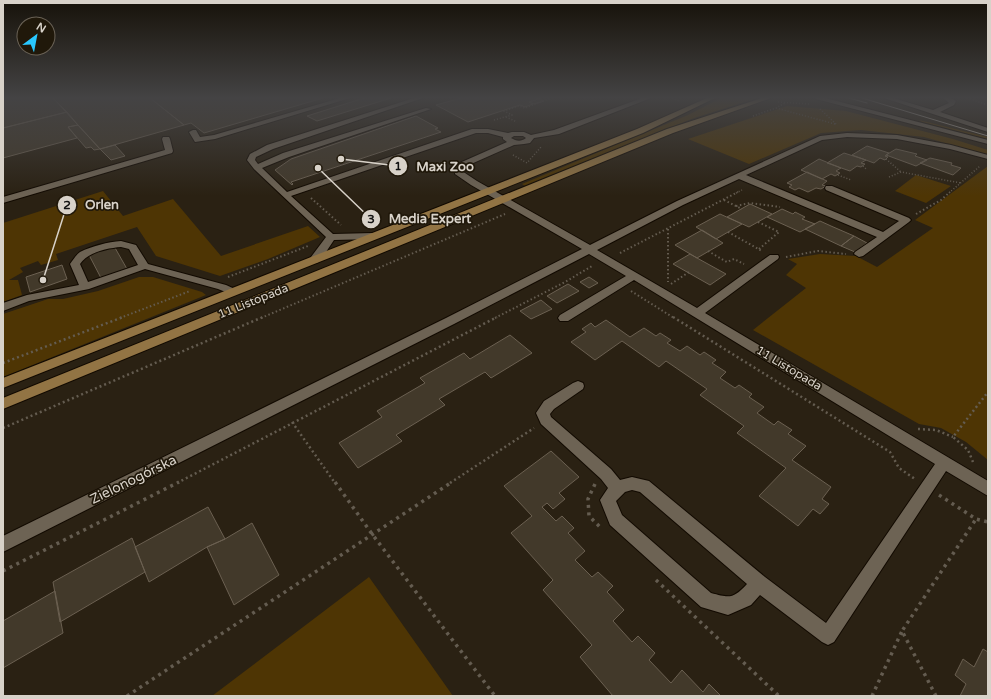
<svg xmlns="http://www.w3.org/2000/svg" width="991" height="699" viewBox="0 0 991 699" font-family="'Varela Round',sans-serif">
	<style>
		.green { fill: #4e3504 }
		.building { fill: #42392a; stroke: #6b6051 }
		.lines { fill: none; stroke-linecap: round; stroke-linejoin: round }
		.minor-casing { stroke: #120a01; stroke-width: 2 }
		.major-casing { stroke: #120a01; stroke-width: 2 }
		.path-far3 { stroke: #645c50; stroke-width: 1.5; stroke-dasharray: 1 2; stroke-linecap: butt }
		.path-far2 { stroke: #645c50; stroke-width: 2; stroke-dasharray: 1.5 2.5; stroke-linecap: butt }
		.path-far1 { stroke: #645c50; stroke-width: 2.5; stroke-dasharray: 2 3; stroke-linecap: butt }
		.path { stroke: #645c50; stroke-width: 3.5; stroke-dasharray: 3 4.5; stroke-linecap: butt }
		.minor { fill: #6d6354; fill-rule: evenodd }
		.major { fill: #927444; fill-rule: evenodd }
		.tram { stroke: #b6afa5; stroke-width: 1 }
		.labels { text-anchor: middle; stroke-width: 3.5; stroke-linejoin: round; paint-order: stroke }
		.street-label { font-size: 12px; fill: #d8d2c9; stroke: #20180a }
		.near-street-label { font-size: 14px; fill: #d8d2c9; stroke: #20180a }
		.leader { fill: none; stroke: #d8d2c9; stroke-width: 1.5 }
		.callout-dot { fill: #d8d2c9; stroke: #20180a; stroke-width: 1.5 }
		.mark-label { font-size: 12px; text-anchor: middle; font-weight: bold; fill: #111 }
		.callout-label { font-size: 13px; text-anchor: middle; font-weight: bold; fill: #d8d2c9; stroke: #20180a; stroke-width: 3.5; stroke-linejoin: round; paint-order: stroke }
	</style>
	<rect width="100%" height="100%" fill="#2a2113"/>
	<path class="green" d="M721,98H757L694,118L525,186L522,184L688,115Z
		M787,106L846,111L953,139L988,150V155L924,137L861,130L821,133L749,164L688,139Z
		M919,120L988,137V139L922,122Z
		M988,166V460L966,442L941,428L919,424L753,330L806,288L786,275L797,264L788,259L820,254L856,256L877,267L933,228L915,220Z
		M916,175L951,186L926,203L895,191Z
		M103,191L123,216L173,199L221,256L308,226L320,237L268,259L220,276L156,256L137,227L56,254L58,260L41,265L38,261L20,268L23,272L9,280H18L22,295L3,302V223Z
		M139,277H153L202,292L206,295L3,377V314L48,299H63L98,291Z
		M369,577L453,696H212Z"/>
	<path class="building" d="M3,98H53L67,112L3,128Z
		M53,98H150L184,125L100,149Z
		M150,98H323L204,133L191,123L184,125Z
		M364,98H391L317,121L307,116Z
		M461,98H541L529,102L533,104L525,107L520,105L468,122L436,105Z
		M538,99L544,101L534,104L529,102Z
		M67,112L78,125L68,127L77,138L3,158V128Z
		M416,116L438,128L435,129L441,132L291,182L293,184L292,185L275,170L291,159Z
		M78,125L100,149L94,150L91,147L86,148L68,127Z
		M115,145L125,156L111,160L100,149Z
		M867,146L889,153L885,156L888,157L885,160L880,158L874,163L852,155Z
		M896,149L917,154L915,156L927,160L916,166L886,155Z
		M844,153L866,160L861,163L865,164L861,167L857,166L850,171L827,163Z
		M930,158L952,163L951,165L961,168L953,175L920,163Z
		M819,159L841,168L836,171L840,173L835,176L831,174L822,179L801,170Z
		M807,172L827,181L822,185L826,186L821,189L816,188L808,192L799,188L795,190L789,187L792,185L787,183Z
		M750,204L772,214L749,227L727,217Z
		M782,209L793,214L795,212L805,217L802,219L815,224L800,232L767,217Z
		M720,214L742,224L716,239L696,227Z
		M820,221L831,226L854,236L841,246L805,229Z
		M702,230L723,243L697,258L675,245Z
		M854,236L867,243L855,252L841,246Z
		M114,246L127,269L101,278L89,255Z
		M690,254L697,258L726,274L710,285L673,264Z
		M62,265L67,279L30,292L26,277Z
		M589,277L598,283L589,288L580,282Z
		M568,284L579,291L557,303L547,296Z
		M541,300L552,309L531,319L520,311Z
		M606,320L630,337L644,328L656,336L660,333L671,340L667,343L680,351L687,346L700,355L704,352L716,360L712,363L726,372L720,378L735,388L739,385L752,394L749,397L764,407L757,413L774,425L778,421L792,430L788,434L806,446L792,460L831,487L822,499L829,504L820,514L813,509L798,526L759,496L786,468L737,433L744,426L700,395L707,389L666,361L659,367L622,341L595,360L571,342L586,332L582,329L591,323L595,327Z
		M510,335L532,353L491,378L485,372L439,399L445,405L396,435L402,441L358,468L339,443L382,417L377,411L425,383L420,378L464,353L470,359Z
		M551,451L579,477L559,493L565,499L553,509L547,503L542,507L556,521L562,516L574,528L568,533L585,551L575,560L592,577L598,572L613,586L607,592L624,610L613,621L632,642L638,636L655,653L649,660L671,683L682,670L703,692L709,684L721,696H613L580,657L592,645L543,590L553,580L511,533L532,516L504,486Z
		M208,507L225,539L207,547L149,582L135,547Z
		M252,523L279,575L234,605L207,547L225,539Z
		M132,538L145,572L60,622L53,582Z
		M55,591L63,633L3,668V621Z
		M983,649L988,652V696H960L966,684L955,675L963,659L974,667Z"/>
	<g class="lines">
		<defs>
			<path id="minor" d="M340,98H350L215,139L195,142L189,132L193,130H196L200,137L214,135Z
				M414,98H423L273,149L256,157L255,160L258,164L283,153L426,108L431,109L289,157L262,168L287,192L472,129H488L508,133L512,132H524L531,135L554,130L642,98H651L559,134L534,138L530,143L524,144L514,145L462,168V171L477,181L590,245L677,201L820,136L847,133L897,135L951,145L988,155V159L950,149L897,139L847,137L822,140L746,175L883,232L899,221L826,190L825,188L826,186H832L909,218L911,220L909,222L863,256L859,257L854,254L855,252L877,237L739,179L683,205L597,250L697,308L770,255H778L779,257L778,259L705,313L988,481V496L946,471L834,642L828,645L822,642L760,595L751,605L728,615L701,607L610,525L600,500L608,488L601,479L541,424L536,413L544,401L573,383L578,381L583,383L584,386L583,389L554,409L550,414L551,417L611,469L620,480L632,477L649,481L765,577L826,623L935,464L634,280L568,321H560L558,318L560,315L626,276L589,254L454,324L3,552V536L446,318L582,249L471,185L455,174V165L507,142L503,139V137L488,133H476L291,196L333,234L373,233L378,236L373,239L334,240L326,252L317,263H309L308,261L326,237L254,169L247,160L250,154L267,145ZM514,136H523L526,138C521,142 516,141 511,138ZM632,490L640,492L747,584C733,599 730,598 711,593L622,515L616,501L625,492Z
				M815,98H825L988,140V144L816,99Z
				M884,98H893L933,110L949,103L943,98H951L956,101L954,105L940,112L988,128V132Z
				M163,137H169L170,139L173,151L172,153L3,203V197L165,150L162,139Z
				M121,241L136,245L148,264L226,285L237,290L238,292L233,295L218,289L145,269L89,289L29,301L3,311V303L27,295L79,285L70,264C73,260 76,255 80,252C92,246 108,242 121,241ZM121,247L129,249L138,265L88,282L80,264C88,252 108,248 121,247Z"/>
			<path id="major" d="M707,98H715L643,133L3,388V378L637,129Z
				M762,98H771L673,133L3,409V398L667,129Z"/>
		</defs>
		<use href="#minor" class="minor-casing"/>
		<use href="#major" class="major-casing"/>
		<path class="path-far3" d="M672,98L679,101
			M967,98L988,105
			M778,102L809,104
			M776,108L835,124
			M820,109L836,124
			M753,116L776,108L785,103
			M506,117L517,122
			M494,120L512,115L504,111L519,106L525,108L551,98
			M513,155L527,163L542,146
			M886,159L901,172
			M863,166L867,170
			M838,175L851,180
			M889,177L901,172L961,183
			M736,193L742,190
			M949,193L980,166"/>
		<path class="path-far2" d="M311,198L341,225
			M724,200L742,209
			M736,206L750,203L780,207
			M916,214L941,200L950,192
			M758,222L779,232L759,249
			M668,229V282
			M728,232L762,251
			M708,251L727,262L734,259L744,264
			M620,253L738,192
			M786,257L818,251L846,254
			M228,277L308,246
			M671,284L689,272
			M631,291L674,318
			M120,318L190,291
			M261,318L505,214
			M495,318L565,282L592,266"/>
		<path class="path-far1" d="M673,317L890,452L899,468L915,479
			M3,363L123,317
			M292,422L335,483
			M3,428L263,317
			M918,429L936,430L953,437
			M973,462L968,450L953,437L988,392
			M177,483L497,317
			M450,483L534,428"/>
		<path class="path" d="M335,482L372,534L495,696
			M595,484L588,499L589,516L600,527
			M939,495L976,519L988,522
			M3,571L179,482
			M656,580L779,696
			M127,696L452,482
			M872,696L902,631
			M936,696L902,631L976,519"/>
		<use href="#minor" class="minor"/>
		<use href="#major" class="major"/>
		<path class="tram" d="M849,98L867,103
			M862,98L988,136"/>
	</g>
	<linearGradient id="sky" x2="0" y2="1"><stop stop-color="#17120a"/><stop offset="0.5" stop-color="#444344"/><stop offset="1" stop-color="#444344" stop-opacity="0"/></linearGradient>
	<rect width="991" height="196" fill="url(#sky)"/>
	<g class="labels">
		<g class="street-label">
			<text transform="translate(253 301) rotate(-22)" y="4">11 Listopada</text>
			<text transform="translate(789 368) rotate(31)" y="4">11 Listopada</text>
		</g>
		<g class="near-street-label">
			<text transform="translate(133 479) rotate(-26)" y="5">Zielonogórska</text>
		</g>
	</g>
	<path class="leader" d="M341 159L398 166M43 280L67 205M318 168L371 219"/>
	<g class="callout-dot">
		<circle cx="341" cy="159" r="4"/>
		<circle cx="43" cy="280" r="4"/>
		<circle cx="318" cy="168" r="4"/>
		<circle cx="398" cy="166" r="10"/>
		<circle cx="67" cy="205" r="10"/>
		<circle cx="371" cy="219" r="10"/>
	</g>
	<g class="mark-label">
		<text x="398" y="170">1</text>
		<text x="67" y="209">2</text>
		<text x="371" y="223">3</text>
	</g>
	<g class="callout-label">
		<text x="445" y="171">Maxi Zoo</text>
		<text x="102" y="209">Orlen</text>
		<text x="430" y="223">Media Expert</text>
	</g>
	<rect width="991" height="699" fill="none" stroke="#d8d2c9" stroke-width="8"/>
	<g transform="translate(36 36) rotate(32)"><circle r="19" fill="#20180a" stroke="#6a6256"/>
	<path d="M0-3L7 15L0 10L-7 15Z" fill="#29c8ff"/>
	<text y="-6" font-size="11" font-weight="bold" text-anchor="middle" fill="#d8d2c9">N</text>
	</g>
</svg>
